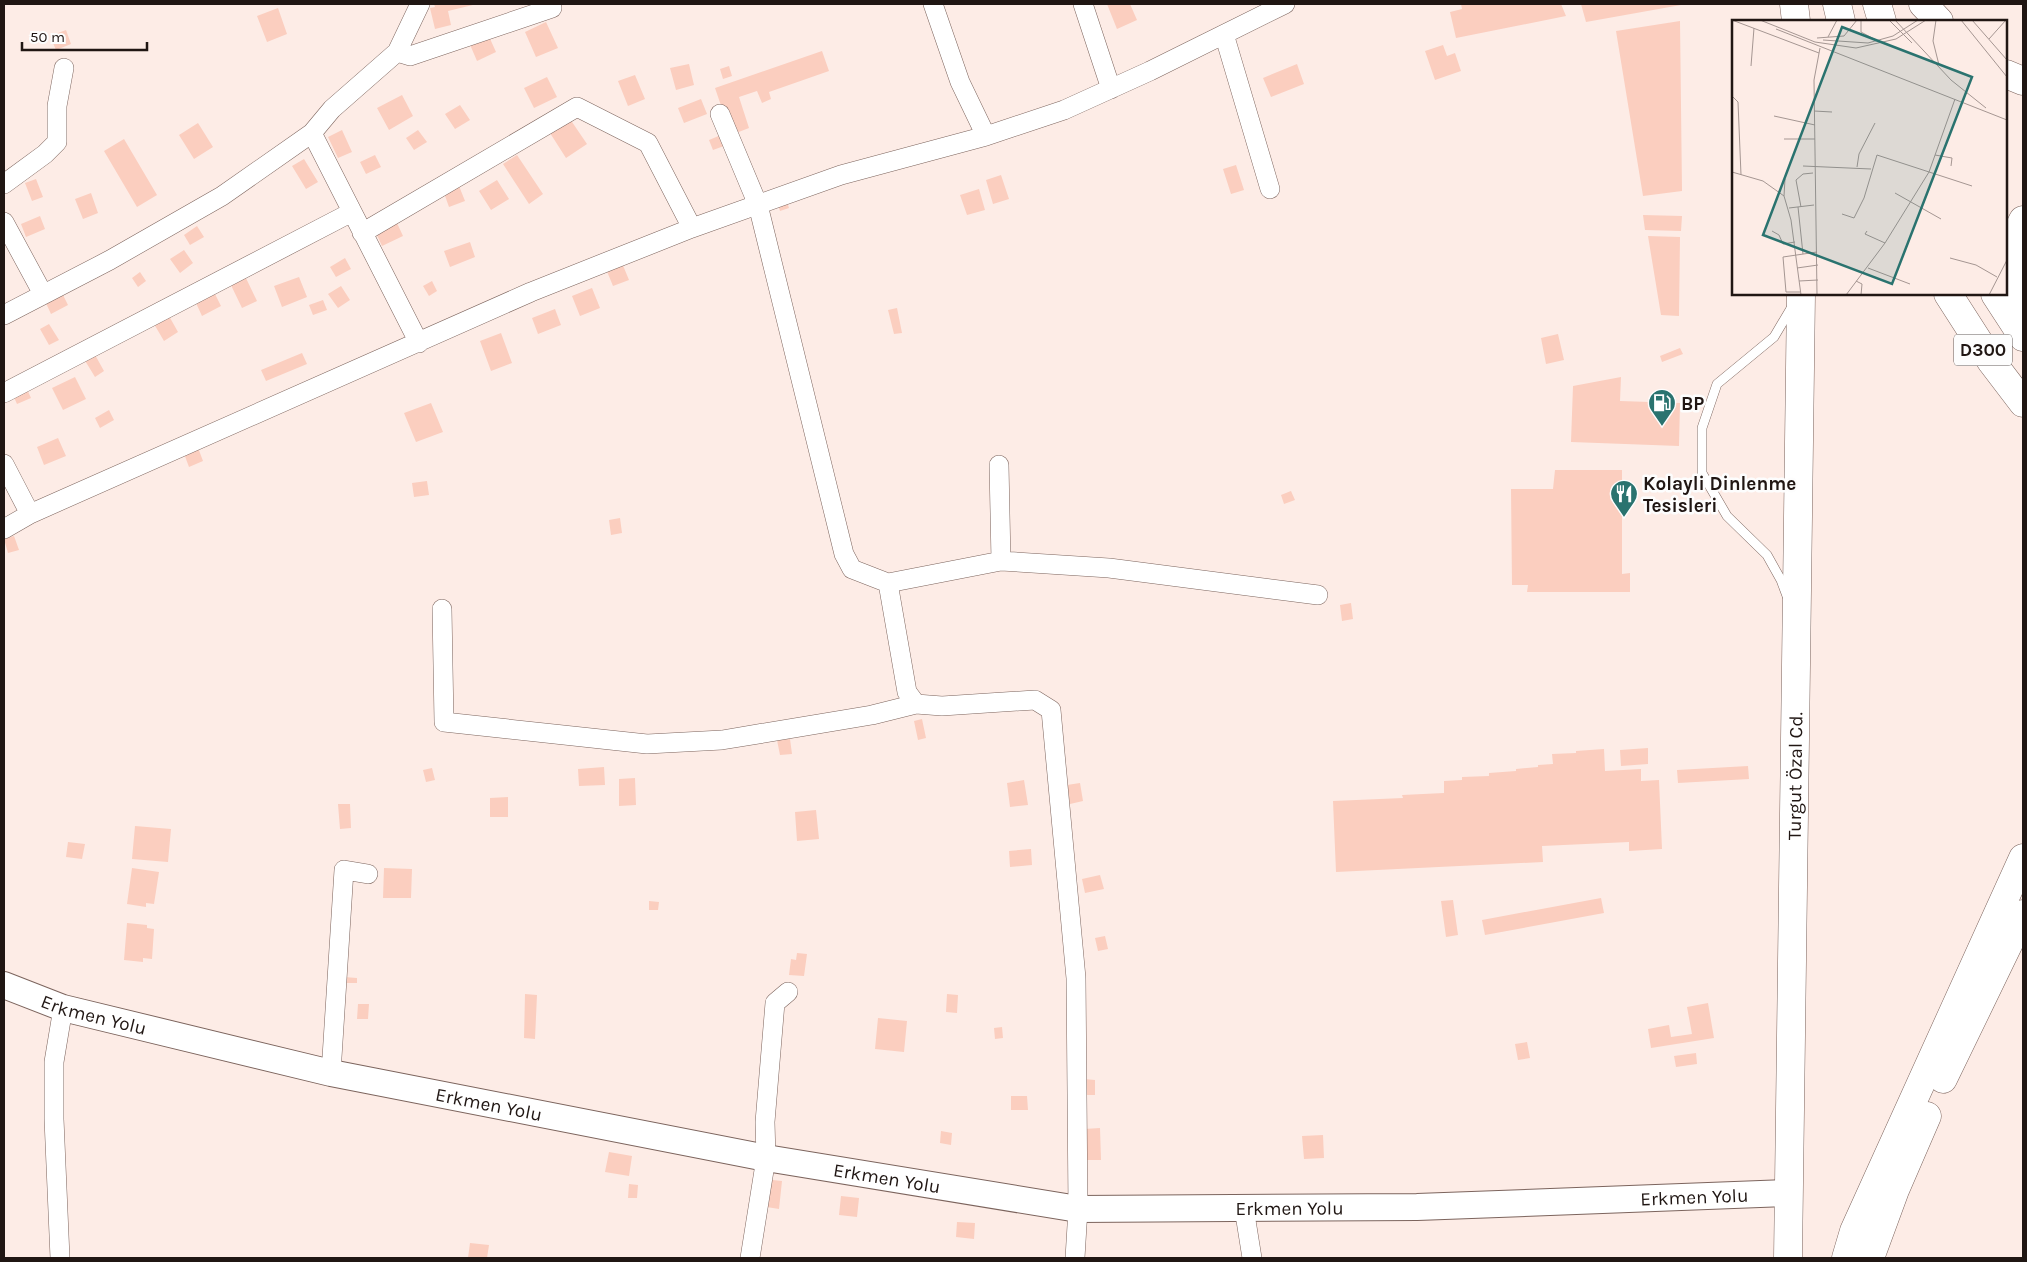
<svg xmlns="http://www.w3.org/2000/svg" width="2027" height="1262" viewBox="0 0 2027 1262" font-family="Karla,sans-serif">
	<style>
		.building { fill: #fbcebf }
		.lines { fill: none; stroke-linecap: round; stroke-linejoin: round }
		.lane-casing { stroke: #7c645d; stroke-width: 10 }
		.street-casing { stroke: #7c645d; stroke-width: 20 }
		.secondary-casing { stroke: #7c645d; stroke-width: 28 }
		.primary-casing { stroke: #7c645d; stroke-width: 29 }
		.highway-casing { stroke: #7c645d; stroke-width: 29 }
		.lane { stroke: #fff; stroke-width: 9 }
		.street { stroke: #fff; stroke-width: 19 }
		.secondary { stroke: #fff; stroke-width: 26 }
		.primary { stroke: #fff; stroke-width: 28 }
		.highway { stroke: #fff; stroke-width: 28 }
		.labels { text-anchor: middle; stroke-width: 5; stroke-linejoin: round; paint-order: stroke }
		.shield { fill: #fdfdfd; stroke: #625b59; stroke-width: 1 }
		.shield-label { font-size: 18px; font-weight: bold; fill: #201613 }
		.poi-label { font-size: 19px; font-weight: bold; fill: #201613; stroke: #fdfdfd; text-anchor: start }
		.street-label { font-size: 19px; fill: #201613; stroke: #fdfdfd }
		.inset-road { fill: none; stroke: #a59692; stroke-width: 1 }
		.view { fill: #2a736f; fill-opacity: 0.15; stroke: #2a736f; stroke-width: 2.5 }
		.inset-edge { fill: none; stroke: #201613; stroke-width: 2.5 }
	</style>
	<rect width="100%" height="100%" fill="#fdece6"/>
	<path class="building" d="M434,4H477L448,11L451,25L435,29L430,8L435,7Z
		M1107,4H1130L1137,20L1117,29Z
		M1461,4H1561L1566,16L1456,38L1450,12L1462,9Z
		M1581,4H1681V5L1586,22Z
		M278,8L287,34L267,42L257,16Z
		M1680,21L1682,191L1643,196L1616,31Z
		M546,22L558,48L536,57L525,32Z
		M66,30L71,44L56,50L50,36Z
		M487,32L496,52L477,61L468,40Z
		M1443,45L1447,56L1455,53L1461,71L1435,80L1425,51Z
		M822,51L829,71L769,92L771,99L762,103L757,91L739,97L749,128L731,135L715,88Z
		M689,64L694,85L676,90L670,68Z
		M1297,64L1304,84L1271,97L1263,78Z
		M729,66L732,76L723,79L720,69Z
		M635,75L645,99L628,106L618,81Z
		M547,77L557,97L534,108L524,88Z
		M402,95L413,116L389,130L377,108Z
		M701,99L707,114L684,123L678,108Z
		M460,105L470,120L455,129L445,114Z
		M570,119L587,144L566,158L550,133Z
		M198,123L213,147L194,159L179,135Z
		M342,130L352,152L338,158L328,137Z
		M418,130L427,142L414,150L406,138Z
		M721,135L724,146L713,150L709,140Z
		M124,139L157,195L137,207L104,151Z
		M375,155L381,167L366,174L360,162Z
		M517,155L543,194L529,204L503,164Z
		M304,159L318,182L306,189L292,166Z
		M1236,165L1244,190L1231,194L1223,169Z
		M1001,175L1009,199L993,204L986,180Z
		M36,179L43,197L32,201L25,183Z
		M497,180L509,199L491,210L479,191Z
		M459,186L465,201L449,207L444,193Z
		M979,189L985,210L967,215L960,195Z
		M91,193L98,213L83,219L75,199Z
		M786,199L789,208L780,211L777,202Z
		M1643,215L1682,216L1681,231L1645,230Z
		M40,216L45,229L26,237L21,224Z
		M397,223L403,236L382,246L376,233Z
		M197,226L204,237L190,245L184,235Z
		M1648,236L1680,237L1679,316L1661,315Z
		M470,242L475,257L450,267L444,251Z
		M184,250L193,263L180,273L170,259Z
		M345,258L351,269L336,277L330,267Z
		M622,263L629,280L613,286L606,269Z
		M140,272L146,281L138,287L132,278Z
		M244,274L257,301L242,308L229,281Z
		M299,277L307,297L282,307L274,286Z
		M432,281L437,291L429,296L423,286Z
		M341,286L350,300L338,308L328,294Z
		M592,288L600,308L580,316L572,296Z
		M62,293L68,305L51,314L45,301Z
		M215,294L221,306L202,316L196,303Z
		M323,300L327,310L313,315L309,305Z
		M897,308L902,333L894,334L888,310Z
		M555,309L561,325L538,334L532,318Z
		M169,316L178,332L164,341L154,324Z
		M49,324L59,340L49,345L40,329Z
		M501,333L512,363L491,371L480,341Z
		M1558,334L1564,360L1546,364L1541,338Z
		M1680,348L1683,354L1662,362L1660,356Z
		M94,353L104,371L95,377L84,359Z
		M302,353L307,364L266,381L261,370Z
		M75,377L86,399L63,410L52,388Z
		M1621,377L1620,401L1680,403L1679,446L1571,442L1573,386Z
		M26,387L31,398L17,404L12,393Z
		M431,403L443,432L416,442L404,413Z
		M109,410L114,420L100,428L95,418Z
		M58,438L66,456L44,465L37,447Z
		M197,445L203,461L189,467L183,451Z
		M1555,470H1622V574L1630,573V592H1527L1528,585H1512L1511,489H1553Z
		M427,481L429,495L414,497L412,483Z
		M1291,491L1295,500L1284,504L1281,495Z
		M620,518L622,533L611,535L609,520Z
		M14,536L19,550L8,553L4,539Z
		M1351,603L1353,619L1342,621L1340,605Z
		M922,719L926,738L918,740L914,721Z
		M790,739L792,754L780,755L777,740Z
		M1648,748V764L1621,766L1620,750Z
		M1604,749L1605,771L1641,769V781L1659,780L1662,849L1629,851V842L1542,846L1543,862L1336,872L1333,801L1403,798L1402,795L1444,793V781L1462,780V777L1489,776V773L1516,771V769L1538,767V765L1553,764L1552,754L1576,753V751Z
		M1748,766L1749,779L1678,783L1677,770Z
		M604,767L605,785L579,786L578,769Z
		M432,768L435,780L426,782L423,770Z
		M635,778L636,805L619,806V779Z
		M1024,780L1028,805L1010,807L1007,783Z
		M1080,783L1083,801L1070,804L1067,785Z
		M508,797V817H490V798Z
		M338,804H350L351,828L340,829Z
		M816,810L819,839L797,841L795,812Z
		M135,826L171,829L168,862L132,859Z
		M68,842L85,844L82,859L66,857Z
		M1031,849L1032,865L1010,867L1009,851Z
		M132,868L159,872L154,904L146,903V907L127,904Z
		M384,868L412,869L411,898H383Z
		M1100,875L1104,889L1085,893L1082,879Z
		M1601,898L1604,913L1485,935L1482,920Z
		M1453,900L1458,935L1446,937L1441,901Z
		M649,901L659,902L658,910H649Z
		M127,923L147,925V928L154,929L152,959L143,958V962L124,960Z
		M1105,936L1108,949L1098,951L1095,938Z
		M797,953L807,954L804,976L789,975L791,959L796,960Z
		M344,977L357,978V983H343Z
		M525,994L537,995L535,1039L524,1038Z
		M947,994L958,995L957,1013L946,1012Z
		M1708,1003L1714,1038L1651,1048L1648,1029L1669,1025L1671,1037L1692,1034L1687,1007Z
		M358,1004H369L368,1019H357Z
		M878,1018L907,1021L904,1052L875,1049Z
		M1002,1027L1003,1038L995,1039L994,1028Z
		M1527,1042L1530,1058L1518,1060L1515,1044Z
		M1696,1053L1697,1064L1676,1067L1674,1056Z
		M1084,1079L1095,1080V1095H1084Z
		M1011,1096H1027L1028,1110H1011Z
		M1100,1128L1101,1160H1084V1129Z
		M941,1131L952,1133L951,1145L940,1143Z
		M1323,1135L1324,1158L1304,1159L1302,1136Z
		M609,1152L632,1156L629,1176L605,1172Z
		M763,1179L782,1181L779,1209L760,1206Z
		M629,1184L638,1185L637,1198H628Z
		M841,1196L859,1198L857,1217L839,1215Z
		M957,1222L975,1223L974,1239L956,1237Z
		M470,1243L489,1245L487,1258H468Z"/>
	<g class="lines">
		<defs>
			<path id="lane" d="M1787,596L1781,580L1767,555L1727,516L1702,473V428L1717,384L1774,337L1793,305"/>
			<path id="street" d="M933,4L960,82L986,136
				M1083,4L1111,89
				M1224,34L1270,189
				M397,52L410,56L552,8
				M720,114L758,205L844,554L852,569L888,583L1001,561L1109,568L1318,595
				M312,133L419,343
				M4,184L45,154L57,142V106L64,68
				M4,222L43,294
				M362,233L577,107L648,143L692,228
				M4,315L110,260L222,196L312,133L332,109L397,52L420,4
				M4,393L352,212
				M4,464L30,514
				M999,465L1001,561
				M4,529L30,514L531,292L692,228L841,175L986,136L1064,110L1150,71L1285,4
				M888,583L907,692L916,704
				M442,609L444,722L647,744L722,740L872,715L916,704L942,706L1035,700L1051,710L1076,978L1078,1209L1075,1258
				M331,1073L344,870L368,874
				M1244,1208L1252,1258
				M60,1258L54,1119V1062L63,1008
				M750,1258L766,1158L765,1122L775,1003L788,992"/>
			<g id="secondary">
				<path id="s1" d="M4,985L63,1008L331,1073L766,1158L1078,1209L1417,1207L1789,1193"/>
			</g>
			<g id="primary">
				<path d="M1794,4L1796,21"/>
				<path d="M1923,4L1939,21"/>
				<path d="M2006,74L2023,81"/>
				<path d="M2023,220L2021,224L2016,286L2023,306"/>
				<path d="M1943,1079L2023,914"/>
				<path id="s2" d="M1788,1258L1801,294"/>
				<path d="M1846,1258L1854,1231L2023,858"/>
				<path d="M1870,1258L1895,1190L1927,1116"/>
			</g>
			<path id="highway" d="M1837,4L1841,21
				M1877,4L1882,21
				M1948,294L1991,361L2023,403
				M1995,294L2023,337"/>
		</defs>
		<use href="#lane" class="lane-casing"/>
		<use href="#street" class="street-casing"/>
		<use href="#secondary" class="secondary-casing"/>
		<use href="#primary" class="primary-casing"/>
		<use href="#highway" class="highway-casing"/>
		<use href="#lane" class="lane"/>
		<use href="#street" class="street"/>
		<use href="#secondary" class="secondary"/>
		<use href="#primary" class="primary"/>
		<use href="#highway" class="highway"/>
	</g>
	<defs>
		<symbol id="fuel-pin" viewBox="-11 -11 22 30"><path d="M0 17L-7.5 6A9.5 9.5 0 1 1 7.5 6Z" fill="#2a736f" stroke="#fdfdfd"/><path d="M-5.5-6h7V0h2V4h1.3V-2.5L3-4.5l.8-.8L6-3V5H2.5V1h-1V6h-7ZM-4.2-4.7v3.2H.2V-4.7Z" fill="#fff"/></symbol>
		<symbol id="restaurant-pin" viewBox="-11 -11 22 30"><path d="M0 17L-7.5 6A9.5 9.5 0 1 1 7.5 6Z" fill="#2a736f" stroke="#fdfdfd"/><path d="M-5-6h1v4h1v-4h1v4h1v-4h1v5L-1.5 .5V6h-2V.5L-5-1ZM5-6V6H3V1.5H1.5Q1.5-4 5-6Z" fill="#fff"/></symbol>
	</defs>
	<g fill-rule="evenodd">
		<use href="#fuel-pin" x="1646" y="387" width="32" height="43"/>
		<use href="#restaurant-pin" x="1608" y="478" width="32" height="43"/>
	</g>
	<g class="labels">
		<rect class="shield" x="1954" y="334.5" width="58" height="31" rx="4"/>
		<g class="shield-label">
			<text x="1983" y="356">D300</text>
		</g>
		<g class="poi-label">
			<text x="1681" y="410">BP</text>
			<text x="1643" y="490">Kolayli Dinlenme<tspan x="1643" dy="22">Tesisleri</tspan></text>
		</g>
		<g class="street-label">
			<text dy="7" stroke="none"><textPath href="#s2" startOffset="482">Turgut Özal Cd.</textPath></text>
			<text dy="7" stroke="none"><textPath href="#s1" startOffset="95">Erkmen Yolu</textPath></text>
			<text dy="7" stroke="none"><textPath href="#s1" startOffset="500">Erkmen Yolu</textPath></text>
			<text dy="7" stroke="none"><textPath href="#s1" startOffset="905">Erkmen Yolu</textPath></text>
			<text dy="7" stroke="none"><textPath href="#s1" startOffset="1715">Erkmen Yolu</textPath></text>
			<text dy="7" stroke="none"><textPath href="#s1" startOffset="1310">Erkmen Yolu</textPath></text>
		</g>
	</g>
	<g transform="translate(1732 20)">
		<rect width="275" height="275" fill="#fdece6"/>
		<path class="inset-road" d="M0,0L87,33M28,0L83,22L124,28L164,19L194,0M129,0V12L144,20M157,0L180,23M163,0L219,60L254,88M204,0L201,21L207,45M229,0L275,57M240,0L275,40M44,9L275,100M96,17L105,0M85,18L112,16L125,0M257,19L274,0M91,20L136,23L161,16L186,0M19,46L22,8M0,76L6,82L9,155M82,91L100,92M42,96L83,105M52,119H83M203,135L220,138L219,146M71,146L139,149M125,147L127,134L143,103M0,152L31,161L52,176L59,200L69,275M163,173L209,199M52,176L53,159M66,187L71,234M69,187L64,160L71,154L81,153M57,188L82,185M110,194L122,198L132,178L145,135L240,166M40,211L47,215L51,224L63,222M135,211L133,214L153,223M218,238L244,245L265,257M65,248L86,245M136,248L178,264M67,261L86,260M124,261L130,264L129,275M68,272H54L51,237L85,232M85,275L82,60L88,28M114,275L153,223L197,152L223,79M257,275L275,240"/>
		<path class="view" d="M110,7L240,57L160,264L31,215Z"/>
		<rect width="275" height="275" class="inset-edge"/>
	</g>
	<rect width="2027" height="1262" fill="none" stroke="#201613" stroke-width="10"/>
	<path d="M22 42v8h125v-8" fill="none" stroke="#201613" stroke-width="2.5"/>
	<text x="30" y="42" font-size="15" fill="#201613" stroke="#fdfdfd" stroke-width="4" paint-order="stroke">50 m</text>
</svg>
